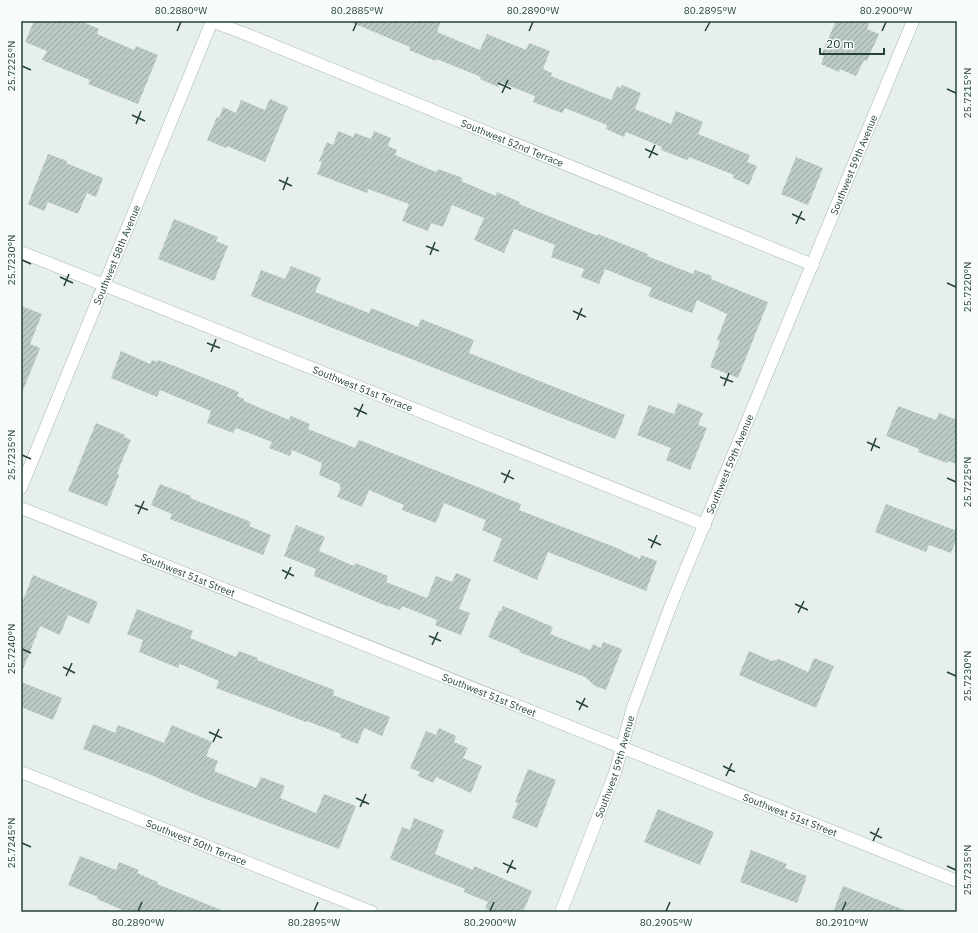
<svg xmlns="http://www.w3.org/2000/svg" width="978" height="933" viewBox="0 0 978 933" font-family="'IBM Plex Sans',sans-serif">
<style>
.building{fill:url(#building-hatch)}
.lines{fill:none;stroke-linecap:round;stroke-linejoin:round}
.minor-casing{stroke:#a8b8b2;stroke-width:13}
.minor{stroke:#fff;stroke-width:12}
.ticks{fill:none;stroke:#24423a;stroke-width:1.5}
.labels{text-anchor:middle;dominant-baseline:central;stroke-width:3;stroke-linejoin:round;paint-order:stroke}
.street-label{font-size:10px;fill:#24423a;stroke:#f7fbf9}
.neatline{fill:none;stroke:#24423a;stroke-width:1.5}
.ticks-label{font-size:10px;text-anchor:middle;fill:#24423a}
</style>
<defs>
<pattern id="building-hatch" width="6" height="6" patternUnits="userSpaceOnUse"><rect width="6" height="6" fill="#bbcac4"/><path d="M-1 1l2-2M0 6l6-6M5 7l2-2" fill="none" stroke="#98a6a0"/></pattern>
</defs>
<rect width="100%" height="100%" fill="#e6efeb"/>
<path class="building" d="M34,21h47l18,8 -2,5 16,7 21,9 2,-4 22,9 -20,49 -50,-20 2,-4 -48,-20 5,-9 -22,-9z
M348,21h93l-4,11 43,18 7,-16 39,16 3,-7 21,8 -7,18 9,4 -1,3 60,24 6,-14 4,2 1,-3 19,8 -6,16 36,15 5,-13 27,11 -5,12 52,21 -3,7 10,4 -8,19 -16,-7 1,-3 -45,-18 -2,3 -26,-10 1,-3 -36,-15 -2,5 -18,-8 1,-4 -42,-17 -3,5 -29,-11 2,-6 -35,-14 -2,5 -18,-8 1,-2 -44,-18 -1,2 -27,-11 1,-3z
M836,21h34l-3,8 12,5 -12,27 -3,-1 -8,16 -16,-7 -1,3 -18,-8 3,-8 -3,-1z
M270,99l18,8 -23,55 -38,-16 -1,2 -19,-8 10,-23 2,1 4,-11 13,6 5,-13 24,10z
M338,131l15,6 2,-4 16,6 3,-8 17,7 -3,8 9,4 -2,5 41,17 2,-3 25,9 -2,3 35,15 1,-4 23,10 -1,2 79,32v-2l50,20 -1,2 46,18 2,-4 17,6 -1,3 57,23 -30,76 -28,-11 10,-26 -3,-1 10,-26 -30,-14 -5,13 -44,-17 4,-8 -47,-19 -6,15 -18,-7 3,-8 -33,-12 4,-12 -41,-16 -10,24 -30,-13 10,-22 -32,-13 -9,22 -12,-4 -3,8 -26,-10 7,-17 -41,-15 -1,4 -50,-19 5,-12 -3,-1 8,-19 6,3z
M48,154l19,7 -1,2 37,15 -7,19 -9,-4 -9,21 -30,-12 -4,9 -16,-7z
M796,157l27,11 -15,37 -27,-11z
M174,219l44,18 -2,4 12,5 -14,35 -56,-22z
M291,266l30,12 -6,14 54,21 2,-5 47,19 3,-8 53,21 -5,13 156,62 -10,24 -364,-143 10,-26 24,9z
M21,306l21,8 -12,30 10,4 -18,45 -1,-1z
M121,351l29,13 2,-4 5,2 1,-2 19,7 62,25 -2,4 7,3v2l45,19 2,-4 19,8 -2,5 47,19 4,-8 162,64 -2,6 98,38 23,11 1,-4 16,6 -11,30 -98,-39 -11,28 -44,-19 9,-22 -20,-9 4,-10 -42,-17 -8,20 -34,-13 2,-5 -35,-15 -7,17 -25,-10 4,-10 -2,-1 1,-2 -21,-9 3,-12 -30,-13 -2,6 -21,-8 3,-6 -36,-14 -3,5 -26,-10 4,-12 -51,-21 -3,7 -46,-19z
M678,403l25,10 -5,12 9,3 -17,42 -24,-10 5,-12 -34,-13 12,-30 25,9z
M898,406l38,14 3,-7 18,7v44l-9,-3 -1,2 -29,-11 1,-3 -33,-13z
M96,423l29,12 -1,2 7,3 -14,33 2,2 -12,31 -39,-15z
M160,484l31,12 -1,2 61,24 -2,4 22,9 -8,20 -93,-36 2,-5 -21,-9z
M886,504l71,27v6l-6,16 -22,-8 -3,7 -51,-20z
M296,525l29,12 -6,14 35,15 1,-3 33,13 -2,6 41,16 9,-22 16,6 4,-9 15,6 -12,30 11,4 -9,22 -26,-10 2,-5 -35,-14 -2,4 -11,-4v1l-75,-31 2,-7 -32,-13z
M33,575l65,27 -9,22 -21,-9 -8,20 -20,-9 -18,46 -1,-67z
M503,606l50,21 -3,7 40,16 3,-6 8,4 2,-6 19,7 -16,41 -11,-4 -10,-9 -66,-25 1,-2 -32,-13 11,-26h2z
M137,609l56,22 -3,7 46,19 3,-6 19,7 -1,2 77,30 -1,5 57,22 -8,19 -18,-8 -6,16 -18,-7 1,-3 -34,-13 -1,1 -90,-34 3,-7 -39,-17 -2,4 -39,-16 4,-12 -16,-6z
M749,651l23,10 7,-2 29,13 6,-14 20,8 -18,42 -77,-33z
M21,682l41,16 -9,22 -32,-13z
M93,724l22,9 3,-8 46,18 8,-18 40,17 -6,14 12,5 -4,10 42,17 5,-11 24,9 -5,12 36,15 8,-19 32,12 -17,43 -136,-51 -52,-23 -68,-26z
M439,728l17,8 -2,6 14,6 -5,10 19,8 -11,27 -35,-16 -3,6 -15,-7 2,-4 -10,-4 16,-37 10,4z
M528,769l28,11 -19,48 -25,-10 6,-15 -3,-1z
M658,809l56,23 -14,33 -56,-23z
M414,818l30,12 -9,24 38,16 1,-4 58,25 -9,21h-29l-9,-4 3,-6 -24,-10 1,-3 -75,-30 12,-32 8,3z
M751,850l36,14 -2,4 22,8 -10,27 -57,-21z
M80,856l36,14 3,-8 20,8 -2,3 21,9 -1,2 69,28h-99l-30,-13 1,-2 -30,-12z
M843,886l64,25v1h-74z"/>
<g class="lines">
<defs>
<g id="minor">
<path id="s1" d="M211,21l32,12 570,232"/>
<path id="s2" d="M21,252l684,273"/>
<path id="s3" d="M21,488l191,-467"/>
<path id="s4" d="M21,508l936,373"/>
<path id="s5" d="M21,772l351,140"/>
<path id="s6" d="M561,912l54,-139 18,-66 38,-102 242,-584"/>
</g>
</defs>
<use href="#minor" class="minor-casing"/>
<use href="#minor" class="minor"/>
</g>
<path class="ticks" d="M177,31l4,-9M353,31l4,-9M529,31l4,-9M705,31l5,-9M882,31l4,-9M22,66l9,4M498,83l13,6M947,89l9,4M502,93l6,-13M132,115l13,6M136,124l5,-13M645,149l13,6M649,158l6,-13M279,180l13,6M283,190l5,-13M792,214l13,6M796,224l6,-13M426,246l13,5M430,255l5,-13M22,260l9,4M60,277l13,6M947,283l9,4M64,286l5,-12M573,311l13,6M577,320l5,-12M207,343l13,5M211,352l5,-13M720,377l13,5M724,386l5,-13M354,408l13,6M357,417l6,-13M867,442l13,6M871,451l5,-13M22,455l9,4M501,473l13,6M947,478l9,4M504,483l6,-13M135,505l13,5M138,514l6,-13M648,539l13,6M651,548l6,-13M282,570l12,6M285,579l6,-12M795,604l13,6M798,613l6,-12M429,636l12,5M432,645l6,-13M22,649l9,4M63,667l12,6M947,672l9,4M66,676l6,-13M576,701l12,6M579,710l6,-12M209,732l13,6M213,742l6,-13M723,766l12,6M726,776l6,-13M356,798l13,6M360,807l6,-13M870,832l12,6M873,841l6,-13M22,843l9,4M503,863l13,6M947,866l9,4M507,873l6,-13M138,911l4,-9M314,911l4,-9M490,911l4,-9M666,911l4,-9M842,911l4,-9"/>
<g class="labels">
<g class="street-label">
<text stroke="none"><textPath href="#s1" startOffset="325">Southwest 52nd Terrace</textPath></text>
<text stroke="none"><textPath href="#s6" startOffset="803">Southwest 59th Avenue</textPath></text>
<text stroke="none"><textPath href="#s3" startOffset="252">Southwest 58th Avenue</textPath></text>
<text stroke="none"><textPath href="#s2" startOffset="368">Southwest 51st Terrace</textPath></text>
<text stroke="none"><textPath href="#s6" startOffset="479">Southwest 59th Avenue</textPath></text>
<text stroke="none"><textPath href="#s4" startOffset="180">Southwest 51st Street</textPath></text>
<text stroke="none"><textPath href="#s4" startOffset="504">Southwest 51st Street</textPath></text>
<text stroke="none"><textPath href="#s6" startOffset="155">Southwest 59th Avenue</textPath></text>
<text stroke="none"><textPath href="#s4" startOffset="828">Southwest 51st Street</textPath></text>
<text stroke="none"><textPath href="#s5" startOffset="189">Southwest 50th Terrace</textPath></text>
</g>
</g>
<rect width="978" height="933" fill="none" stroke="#f7fbf9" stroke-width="44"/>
<path d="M820 48v6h64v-6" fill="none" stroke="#24423a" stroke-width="2"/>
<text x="826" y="48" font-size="12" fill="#24423a" stroke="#f7fbf9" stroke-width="3" paint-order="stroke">20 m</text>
<rect x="22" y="22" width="934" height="889" class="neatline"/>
<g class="ticks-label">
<text x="181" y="14">80.2880°W</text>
<text x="357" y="14">80.2885°W</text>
<text x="533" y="14">80.2890°W</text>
<text x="710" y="14">80.2895°W</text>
<text x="886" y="14">80.2900°W</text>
<text transform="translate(11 66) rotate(-90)" y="4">25.7225°N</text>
<text transform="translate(967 93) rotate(-90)" y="4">25.7215°N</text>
<text transform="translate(11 260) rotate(-90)" y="4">25.7230°N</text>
<text transform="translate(967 287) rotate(-90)" y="4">25.7220°N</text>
<text transform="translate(11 455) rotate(-90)" y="4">25.7235°N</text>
<text transform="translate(967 482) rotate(-90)" y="4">25.7225°N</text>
<text transform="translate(11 649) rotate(-90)" y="4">25.7240°N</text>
<text transform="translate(967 676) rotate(-90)" y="4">25.7230°N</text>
<text transform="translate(11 843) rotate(-90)" y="4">25.7245°N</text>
<text transform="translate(967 870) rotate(-90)" y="4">25.7235°N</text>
<text x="138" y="926">80.2890°W</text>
<text x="314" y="926">80.2895°W</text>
<text x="490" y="926">80.2900°W</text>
<text x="666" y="926">80.2905°W</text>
<text x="842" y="926">80.2910°W</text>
</g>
</svg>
